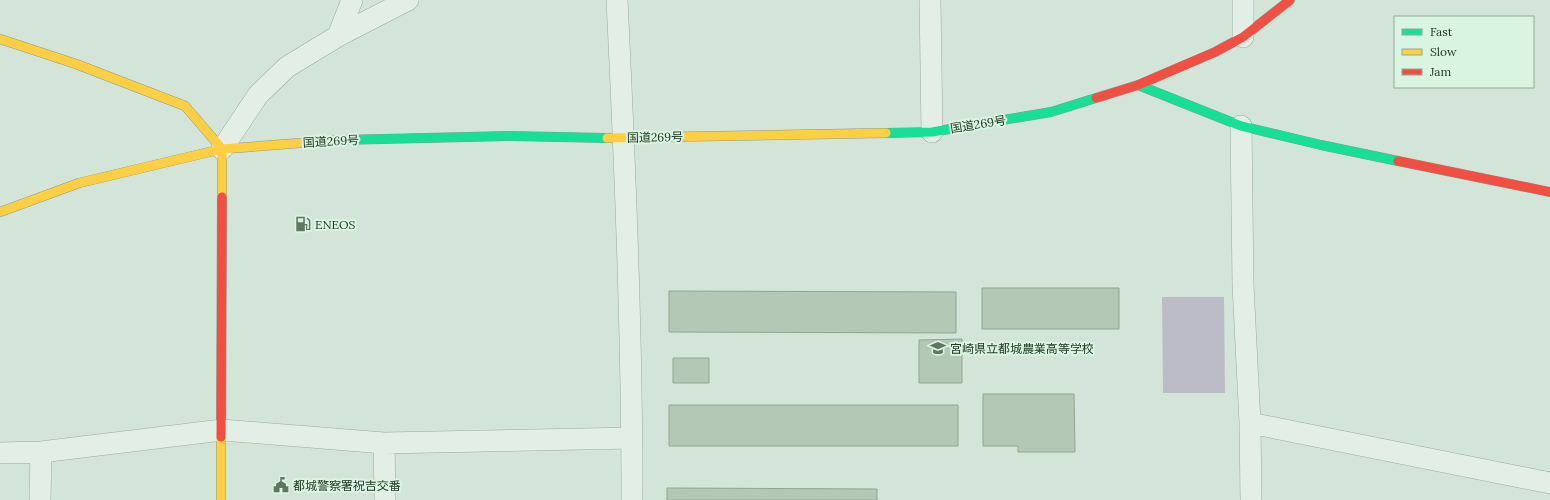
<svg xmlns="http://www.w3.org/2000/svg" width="1550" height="500" viewBox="0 0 1550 500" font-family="Lora,'Noto Sans JP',serif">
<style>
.water{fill:#bbbcc8}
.building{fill:#b3c9b5;stroke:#91a593}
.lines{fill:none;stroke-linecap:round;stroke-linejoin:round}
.street-casing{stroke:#9aab9e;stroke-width:22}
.fast-casing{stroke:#8a9b8d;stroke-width:10}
.slow-casing{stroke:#8a9b8d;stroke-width:10}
.jam-casing{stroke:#8a9b8d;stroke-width:10}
.street{stroke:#e3eee6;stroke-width:21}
.fast{stroke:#16e098;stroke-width:9}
.slow{stroke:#ffcf43;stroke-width:9}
.jam{stroke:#f24e42;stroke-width:9}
.labels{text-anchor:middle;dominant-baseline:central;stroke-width:4;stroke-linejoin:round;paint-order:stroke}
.street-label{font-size:12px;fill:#223a23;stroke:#d9f4e1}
.poi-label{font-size:12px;fill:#223a23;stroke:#d9f4e1;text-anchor:start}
</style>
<rect width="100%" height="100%" fill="#d2e5d8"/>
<path class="water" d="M1162,297h62l1,96h-62z"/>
<path class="building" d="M982,288h137v41h-137z
M669,291l287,1v41l-287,-1z
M962,339v44h-43v-43z
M673,358h36v25h-36z
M983,394h91l1,58h-57v-6h-35z
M669,405h289v41h-289z
M667,488l210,1v11h-210z"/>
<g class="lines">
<defs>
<path id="street" d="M617,0c8,166 15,333 15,500
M930,0l2,132
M1243,0v37
M338,36l14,-36
M1241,126l2,159 7,138 1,77
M222,149l36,-54 29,-28 51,-31 70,-36
M1250,423l300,60
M384,443l1,57
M0,453l41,-1 181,-22 162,13 248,-5
M40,500l1,-48"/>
<path id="fast" d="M1138,85l103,41 80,19 77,16
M886,133l46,-1 119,-20 45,-14
M340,140l169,-4 98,2"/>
<path id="slow" d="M0,39l76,25 109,42 37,43v48
M607,138l279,-5
M0,212l79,-29 143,-34 118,-9
M221,500v-63"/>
<path id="jam" d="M1096,98l42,-13 77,-33 28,-15 47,-37
M1398,161l152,31
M221,437l1,-240"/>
</defs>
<use href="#street" class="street-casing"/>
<use href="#fast" class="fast-casing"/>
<use href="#slow" class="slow-casing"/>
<use href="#jam" class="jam-casing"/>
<use href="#street" class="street"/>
<use href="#fast" class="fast"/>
<use href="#slow" class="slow"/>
<use href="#jam" class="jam"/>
</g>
<defs>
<symbol id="fuel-bare" viewBox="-9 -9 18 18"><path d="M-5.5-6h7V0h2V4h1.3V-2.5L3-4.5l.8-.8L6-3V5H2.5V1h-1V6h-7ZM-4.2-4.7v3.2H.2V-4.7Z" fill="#607662" stroke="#d9f4e1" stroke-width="2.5" paint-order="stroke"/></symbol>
<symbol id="school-bare" viewBox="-9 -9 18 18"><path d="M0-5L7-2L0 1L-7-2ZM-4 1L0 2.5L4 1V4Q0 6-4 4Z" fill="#607662" stroke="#d9f4e1" stroke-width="2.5" paint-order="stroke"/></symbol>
<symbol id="civic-bare" viewBox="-9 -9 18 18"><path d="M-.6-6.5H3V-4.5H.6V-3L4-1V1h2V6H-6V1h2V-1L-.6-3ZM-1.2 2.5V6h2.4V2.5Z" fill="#607662" stroke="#d9f4e1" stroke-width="2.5" paint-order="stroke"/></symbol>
</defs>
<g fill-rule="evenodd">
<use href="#fuel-bare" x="292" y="213" width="22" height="22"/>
<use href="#school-bare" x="927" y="337" width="22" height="22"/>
<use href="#civic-bare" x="270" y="474" width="22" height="22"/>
</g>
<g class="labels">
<g class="street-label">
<text transform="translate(978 124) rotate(-9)">国道269号</text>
<text transform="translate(655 137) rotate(-1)">国道269号</text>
<text transform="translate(331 141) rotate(-3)">国道269号</text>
</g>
<g class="poi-label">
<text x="315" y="224">ENEOS</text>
<text x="950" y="348">宮崎県立都城農業高等学校</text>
<text x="293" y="485">都城警察署祝吉交番</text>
</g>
</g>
<rect x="1394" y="16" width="140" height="72" fill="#d9f4e1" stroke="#90aa95"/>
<rect x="1402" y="29" width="20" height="6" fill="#16e098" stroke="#90aa95"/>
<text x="1430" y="36" font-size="12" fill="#223a23">Fast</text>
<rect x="1402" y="49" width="20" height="6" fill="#ffcf43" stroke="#90aa95"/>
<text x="1430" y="56" font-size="12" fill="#223a23">Slow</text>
<rect x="1402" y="69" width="20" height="6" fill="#f24e42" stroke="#90aa95"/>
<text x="1430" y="76" font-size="12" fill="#223a23">Jam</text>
</svg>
